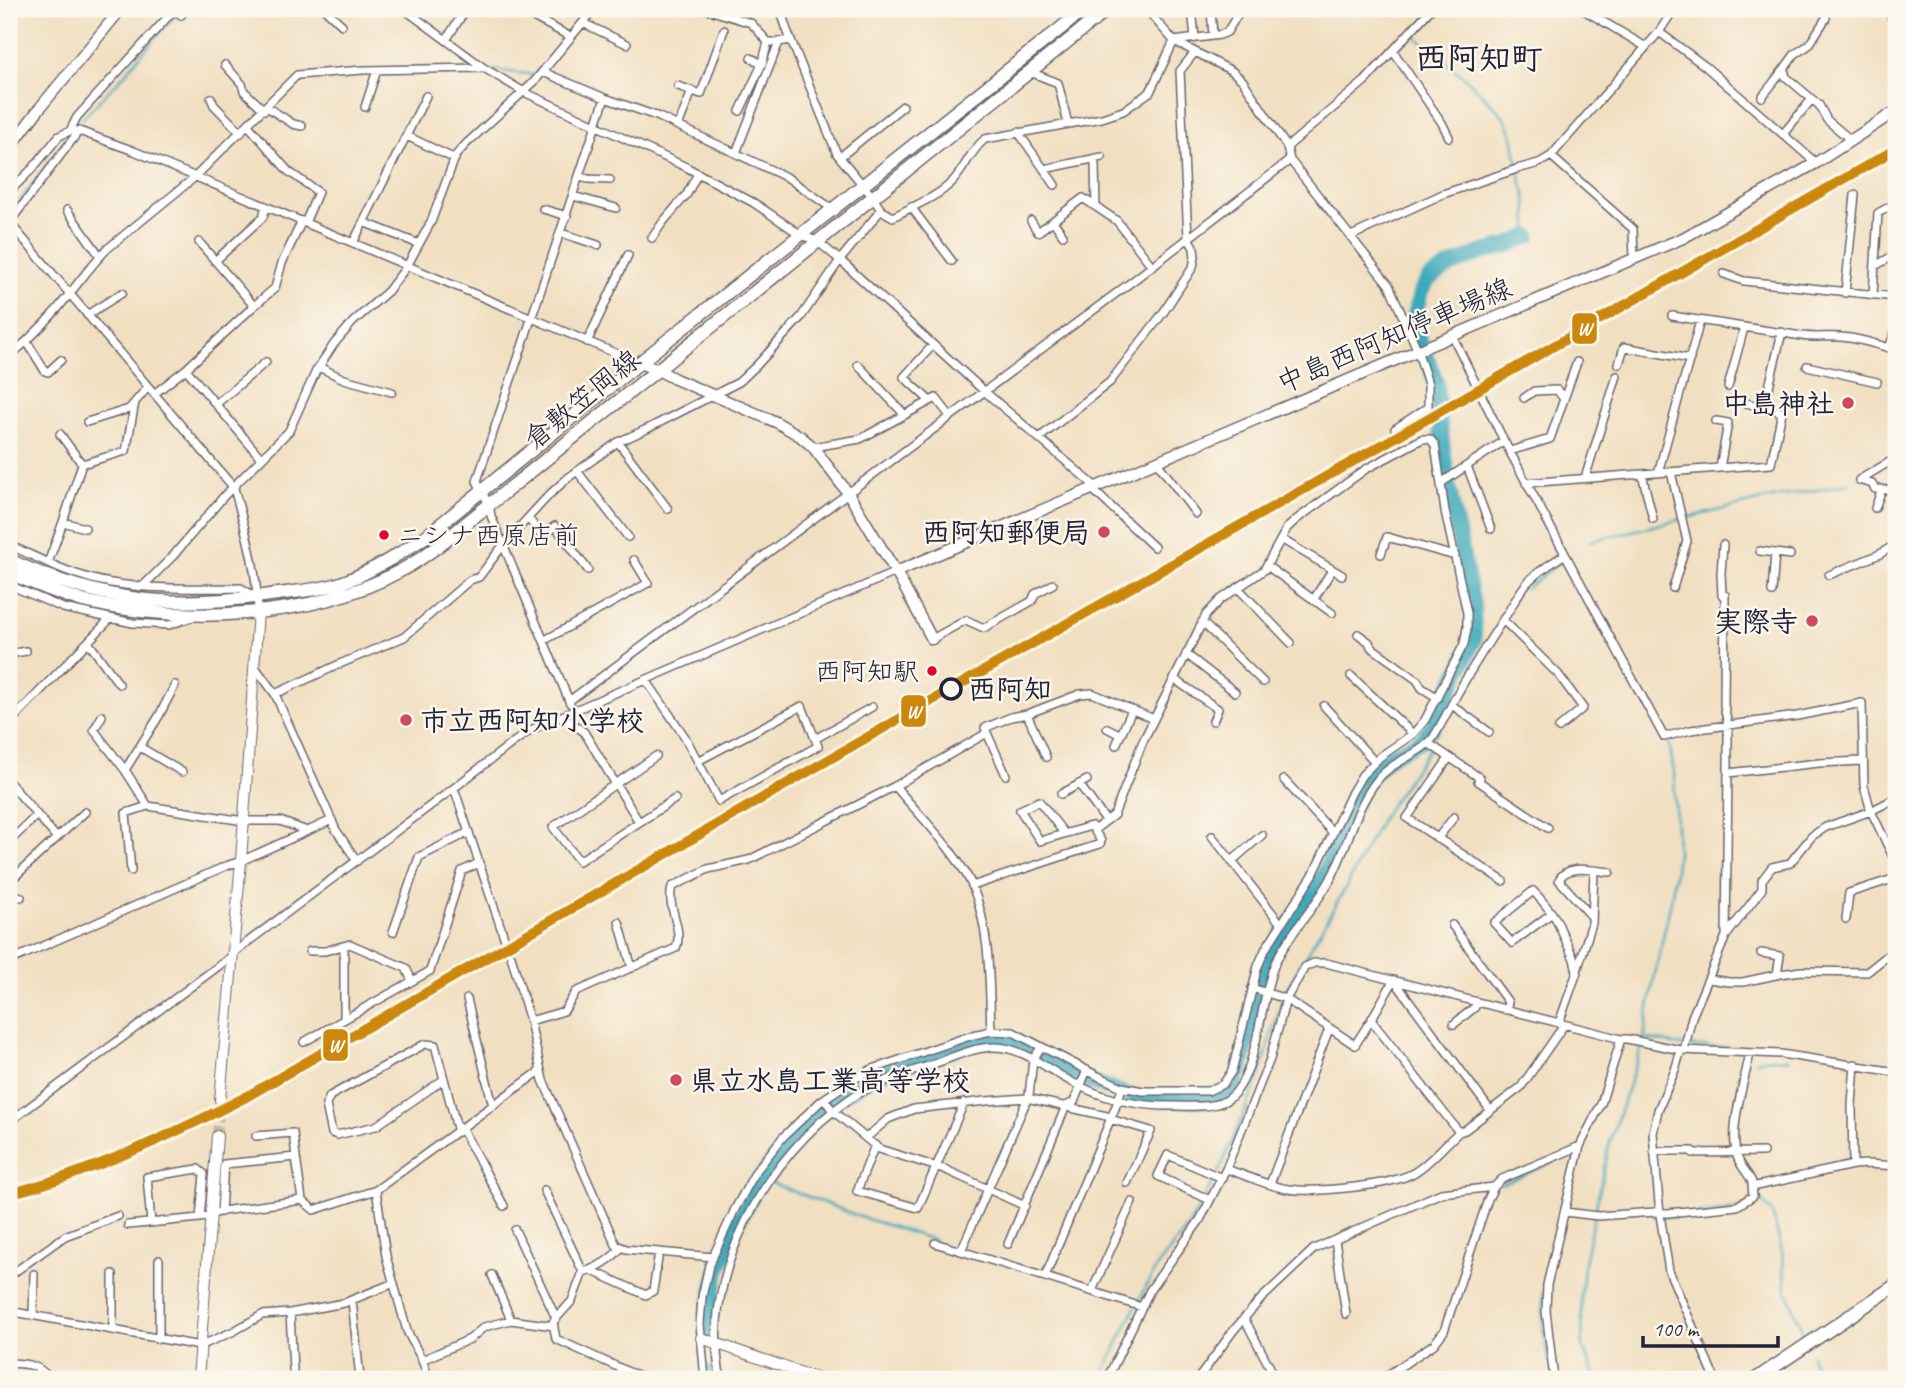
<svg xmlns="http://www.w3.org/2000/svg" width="1905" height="1388" viewBox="0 0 1905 1388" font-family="Caveat,'Klee One',sans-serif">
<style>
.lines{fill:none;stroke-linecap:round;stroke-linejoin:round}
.stream{stroke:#3da9bc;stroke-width:2.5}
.river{stroke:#3da9bc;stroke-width:16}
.tertiary-tunnel{stroke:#c8b9a6;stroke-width:10;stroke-dasharray:10 5;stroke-linecap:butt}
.minor-casing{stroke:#6a646a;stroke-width:10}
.tertiary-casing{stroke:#6a646a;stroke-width:12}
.secondary-casing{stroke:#6a646a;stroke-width:13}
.primary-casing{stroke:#6a646a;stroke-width:15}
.trunk-casing{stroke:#6a646a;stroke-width:15}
.minor{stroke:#fff;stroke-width:7}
.tertiary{stroke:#fff;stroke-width:10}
.secondary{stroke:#fff;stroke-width:10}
.primary{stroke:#fff;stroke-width:12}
.trunk{stroke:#fff;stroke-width:12}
.rail-1-casing{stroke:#fbf7ec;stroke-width:16}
.rail-1{stroke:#cb880c;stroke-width:10}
.poi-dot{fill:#d1495b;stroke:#fbf7ec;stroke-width:2.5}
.bus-dot{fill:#e4002b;stroke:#fbf7ec;stroke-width:2.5}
.stop-dot{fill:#fbf7ec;stroke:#22223b;stroke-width:3.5}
.labels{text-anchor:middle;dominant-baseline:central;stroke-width:5;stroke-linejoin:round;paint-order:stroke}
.bus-label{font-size:26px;fill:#22223b;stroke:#fbf7ec;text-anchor:start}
.street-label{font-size:28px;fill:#22223b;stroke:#fbf7ec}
.poi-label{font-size:28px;font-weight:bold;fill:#22223b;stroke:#fbf7ec;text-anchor:end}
.stop-label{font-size:28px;font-weight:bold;fill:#22223b;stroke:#fbf7ec;text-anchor:start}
.quarter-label{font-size:32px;font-weight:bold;fill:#22223b;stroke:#fbf7ec}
.line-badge{stroke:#fbf7ec;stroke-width:2.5}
.badge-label{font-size:19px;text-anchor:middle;font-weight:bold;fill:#fff}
</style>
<rect width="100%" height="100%" fill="#fbf7ec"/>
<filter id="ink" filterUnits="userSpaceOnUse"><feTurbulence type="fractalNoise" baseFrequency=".0143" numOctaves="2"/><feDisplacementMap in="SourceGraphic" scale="14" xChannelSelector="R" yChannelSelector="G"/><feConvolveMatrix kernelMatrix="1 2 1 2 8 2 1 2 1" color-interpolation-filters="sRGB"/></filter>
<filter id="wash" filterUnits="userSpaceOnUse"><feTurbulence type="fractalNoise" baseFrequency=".00686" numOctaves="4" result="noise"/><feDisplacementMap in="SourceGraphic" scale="28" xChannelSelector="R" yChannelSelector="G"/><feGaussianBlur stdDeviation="1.57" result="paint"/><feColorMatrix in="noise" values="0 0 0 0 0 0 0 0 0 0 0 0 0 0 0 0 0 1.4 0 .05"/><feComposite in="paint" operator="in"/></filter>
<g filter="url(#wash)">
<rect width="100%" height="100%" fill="#f1dfc1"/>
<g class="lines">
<path class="stream" d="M1439,9l-24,27 49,41 34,33 9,12 7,18 5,32 7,26 3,38
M493,70l42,5 7,-8
M82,119l43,-45 35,-43 18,-17
M9,215l59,-78
M1858,476l38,-23
M1590,541l177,-42 76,-14 6,-3
M1526,589l36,-29
M1457,703l27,-47
M1644,1038l38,8 55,2
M1755,1061l15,-3 19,1
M1219,1172l41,-97 24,-82 61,-104 38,-73 48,-70
M764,1173l2,3
M772,1183l89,34 73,23
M1502,1184l70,-30 2,3
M1652,1215l14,3 72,-9 21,-12 13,16 10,38 4,38 18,47
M1543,1293v35l5,31
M1137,1304l19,-36 33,-43 25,-45
M1811,1355l8,24
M9,1367h10
M1101,1379l34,-71
M1596,1379l-13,-31 -2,-53 4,-37 25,-117 34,-101 8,-52 20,-92 5,-43 -3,-80 -5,-32"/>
<path class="river" d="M1421,343l-8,-21 8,-31 8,-12 19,-12 32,-14 26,-7 23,-10
M708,1333l2,-27 7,-33 17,-44 30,-56 21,-27 47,-45 46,-27 100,-33 24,-2 16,5 71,37 46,16 24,3h44l15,-3 10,-6 8,-10 6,-16 14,-67 10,-35 10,-19 47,-68 18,-45 25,-50 23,-24 34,-18 10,-13 41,-86 -1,-35 -25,-120 -8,-59 -4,-45 -11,-27
M711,1373l2,6"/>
</g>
</g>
<g filter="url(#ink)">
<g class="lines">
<path class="tertiary-tunnel" d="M217,1136l3,-36"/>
<defs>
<path id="minor" d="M325,9l17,16
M404,9l80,59 40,24 162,75 68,36 47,32 16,6 23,19 144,131 112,96
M518,9l53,28
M706,9l45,14 17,19h11
M780,9l7,21 50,124 35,42 9,14 12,7c18,-10 43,-19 58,-34 14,-13 17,-30 34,-44l117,-21 21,-7 27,-19 24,-51
M1146,9l28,32 58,30 11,10 44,66 3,13 99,125 28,64 11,35v23l-33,22
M1192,9l3,29
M1211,9l2,27
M1582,9l64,38
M1826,18l-17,27 -14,9 -11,15 2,8 33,28 8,15 25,21
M583,23l44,21
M1659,32l46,34 111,97
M446,40l20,-31
M1174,41l46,-6 7,-3 14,-23
M1393,51l49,72 7,14
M751,58l11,6
M225,65l17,19 2,7 20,19
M543,72l62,26 54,19 129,61 46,32
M1030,72l28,11 10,41
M678,86l23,8 23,-64
M1762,97l22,-28
M211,98l3,7 27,28
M267,107l26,17 9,2
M365,107l12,-37
M740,111l22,-47 6,-22
M248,125l40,46 30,21 -13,31
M678,126l14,-35
M70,131l7,-14 98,-108 6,6 5,-6
M1018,132l37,53
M1783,134l29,-35
M407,136l48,23
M1287,147l78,-66 66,-72
M736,153l43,-111 12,-2
M1551,156l82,73 1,31
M840,157l63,-51
M1095,164l1,43
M1044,169l58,-12
M580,177l8,2 22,1
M9,192l24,-24 26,-32 11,-5h9l55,20 505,212
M573,196l43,12
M911,207l41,54
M543,209l24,7
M67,210l33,46
M1031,221l7,11 45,-34 34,23 35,45
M1053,221l10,14
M9,222l225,266c11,41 23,80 24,123
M363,222l56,22
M9,223l70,-92
M561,233l37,12
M1351,236l92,-42 74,-25 22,-6 12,-7 108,-124 15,-23
M652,238l11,-16 24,-28 11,-21
M353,243l73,-147
M215,261l48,-44 3,-11
M1875,266l21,-12
M1724,274l20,7 152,16
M1845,293l10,-98
M1873,295l5,-82 18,-10
M254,306l21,-18 7,-25 20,-42
M87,315l35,-22
M1672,316c43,7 87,13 130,20 13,2 26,0 39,1 16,1 32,6 48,11l7,-19
M1452,335l52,106 160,296 27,-7 106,-14 65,-13 2,83 7,25 25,52
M27,342l18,29 3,1 13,-12
M587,342l41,-87
M9,357c22,-19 44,-41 62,-65 12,-15 22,-29 36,-43l88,-72 102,-102 66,-5 120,-2
M1619,364l5,-17 66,12
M858,365l47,50
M1807,366l70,16
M319,367l25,12 48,13
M186,369l75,89
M1728,387l16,-59
M1769,387l13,-55
M154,394l32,-25 68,-63 -55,-64
M1564,399l13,-37
M930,401l-26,-24 29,-32
M216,404l50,-42
M1716,421l12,2 -8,45
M87,422l42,-13 19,-22
M60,434l22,30
M1039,438l71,-56 53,-69 30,-46 2,-10 -1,-9 -6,-10 -8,-167 15,-19
M618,442l50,67
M813,447l47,-8 76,-41 14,18
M1510,451l40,-12 14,-40 -7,-9 -23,1 -10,7
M1156,461l40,53
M1467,466l24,63
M577,471l51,66
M1671,472l16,69 -14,47
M1658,473l42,-152
M1642,474l11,45
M1585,478l32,-102
M1859,480l37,-22
M1859,480l13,4 3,5 15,1 6,2
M1441,483l63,-42
M1526,483l245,-19 11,-52 -36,-9
M1092,489l62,58
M1875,508l7,-19
M528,518l14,18 13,-10 33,44
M85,528l-22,-6 19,-58 44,-13 9,-49
M1281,539l61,36
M9,545c33,15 66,32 102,38 43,7 87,5 130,5l13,8
M1760,551l30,4
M1381,554l6,-17 68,19
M48,563l15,-41
M1267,566l65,47
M1829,575l51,-21 16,-10
M9,585l54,23 70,15 36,2 23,-8
M142,587l31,-31 51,-60 65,-65 27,-60 18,-27 19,-22 35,-31 19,-25 24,-44 25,-67 10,-11 68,-62 60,-73
M1238,588l53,55
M1772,592l3,-39
M1722,595l-1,-22 2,-28
M1314,599l18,-29
M1503,620l55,54 25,34 -24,20
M1202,622l61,60
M1358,634l11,8 2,5 46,33 5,8 16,10
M932,639l34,-19 18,8 48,-27 3,-7 18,-10
M545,640l103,-57 -14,-23
M88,642l31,42
M9,654l17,-3
M1186,654l49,38
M255,667l20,27 61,136 21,31
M1351,676l62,58
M1174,679l44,30 -5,12
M646,680l39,57 34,64 99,-55 -16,-40 -104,55
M275,694l67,-31 62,-26 66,-57 9,-3 25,-33 46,-50 19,-17 49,-35 29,-13 92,-47 18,-17 44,-48 39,-57 41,-50
M569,701l565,-421 156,-120
M570,703l-79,-187 -2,-11 -12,-24 128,-383
M1452,705l37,27
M1324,706l50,55
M1027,714l19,43
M102,716l-8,14 31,40 23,36 96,15h36l27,10
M562,716l22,16 55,90
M9,723l101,-104
M1107,728l14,7
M987,733l19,42
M815,739l57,-32
M1428,743l52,35 -2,3 70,47
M1116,745l16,-35
M140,747l42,25
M656,756l-103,71 26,34 96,-62
M1449,758l-42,60 96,63
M125,770l34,-54 16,-31
M1728,773l91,-10 44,-2
M1284,780l49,53
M9,782l48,56
M1079,784l27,37
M895,786l92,-53 -2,-5 26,-11 16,-3 53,-20 12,-1 62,26
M454,788l52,155
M1061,794l26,-14
M1064,833l-25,-32 -19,9 20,31 51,-15 3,4
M1212,836l69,88
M1437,839l17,-22
M9,842l28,-27
M1232,861l30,-26
M131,871l-5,-58 22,-7
M9,882l76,-70
M9,892l12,5
M1552,913l-40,30 -18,-20 39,-32c9,9 16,18 23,28l18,40 3,13 -18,51
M1592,917l-33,-37c8,-17 35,-9 51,-8
M1846,919l3,-26 47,-15
M619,922l13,46
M1452,925l56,77 -2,8
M393,932l26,-75 50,-25
M9,933l3,-2
M1726,936l36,-47v-9l10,-13 18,-4 22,-27 14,-9 45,-16 25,-13
M310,951h15l25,-7 56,24 6,13
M233,953l221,-165 57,-44 20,-14 42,-19 323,-139
M1761,953l19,3 -3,18
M511,956l19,65 13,59 73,165 10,4 87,8
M9,961l217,-95 15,-5 91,-41
M1577,971l15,-48 2,-52
M1709,979l20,3h14l37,-8 21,-3 66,1 20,-16 9,-11
M1252,988l34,11 69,46 16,-25
M467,999l26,107
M344,1019v-73
M530,1021l34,-10 12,-19 100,-44c8,-19 -10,-41 -4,-61l36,-18 41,-9 146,-74c23,28 65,69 78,102 18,45 16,95 18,143
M1454,1024l21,-17 2,-5
M304,1042l126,-71 32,-100 17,-8
M1681,1050l-6,20 -17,40 -5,23 7,82 9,56 46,108
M1684,1050l8,-33 34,-81 2,-163v-48l-4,-20 1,-110
M443,1080l-67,46 -39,9 -5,-2 -6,-28 4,-9 95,-52 10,1 23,87
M824,1099l9,12 46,38 65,20 81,37
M1110,1119l41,12 -24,52
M9,1122l223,-166
M462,1129l42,77
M1459,1132l-88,-112 23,-40 96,130
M256,1136l37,-3 3,24
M866,1138l22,-19 26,-10 72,-8 41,-3 84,19
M875,1145l-18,46 61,17 46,-105
M1654,1151h39v2l70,-1
M1853,1165l-1,-60 3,-41
M1226,1169c20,6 41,17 62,20 26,4 105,-3 127,-17 16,-10 29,-27 44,-40l6,-2 56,-43 43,-62
M1270,1184l59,-155
M1752,1187l101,-22 14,-1 29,2
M376,1190l10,66 21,75 15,29 7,19
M544,1190l39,82
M1210,1200l-52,-24 10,-21 54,23
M221,1212l3,-48 72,-7 6,43 12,10 62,-20 164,-119
M1565,1212l33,4 57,-4 13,1 69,-7 16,-10c-1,-5 0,-12 -2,-16 -4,-8 -11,-14 -14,-24 -8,-28 6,-69 12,-98l-1,-5
M151,1223l-4,-46 51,-8 6,5 -4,44
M128,1225l72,-7 22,-7 80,-11
M515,1230l41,88
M1335,1240l11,74
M935,1243l207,64
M1008,1244l58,-138 8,-4 13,-32
M621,1247c-7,11 -25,22 -38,25l-11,29 -19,21 3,17 88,40
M961,1251l68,-156 4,-35 8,-13
M159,1260v79
M590,1270l56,25 7,-4 6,-39
M113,1274v56
M492,1275l19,45
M9,1276l56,-40 53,-20
M1045,1277l73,-176 4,-14
M1092,1291l40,-89
M352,1300l8,79
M9,1311l191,35 34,-15 28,-16 28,-2 54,-10 50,-20
M290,1313l3,57
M33,1315l1,-41
M1244,1318l32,61
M422,1360l48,-21 14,-12 27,-7 43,6
M9,1363c21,1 27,1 42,16
M705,1379l-5,-55 2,-27 7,-32 26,-56 21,-38 27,-34 38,-36 25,-17 24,-14 103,-35 18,-4 22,1 85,44 24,11 21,4h65l15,-7 9,-13 26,-105 8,-18 47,-73 39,-83 10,-17 19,-19 32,-22 12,-14 39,-76 3,-16v-15l-22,-102 -10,-66 -5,-6h-8l-56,30 -69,50 -10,9 -23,42 -44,30 -14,15 -63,126 -29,74 -20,15 7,11 -1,3 -128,42
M721,1379c-23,-102 46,-225 130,-281 24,-15 50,-23 77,-32 21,-7 44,-19 67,-19 27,0 52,22 75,34 34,19 69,26 107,25 16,0 33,2 48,-5 34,-18 34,-104 51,-140 15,-30 39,-53 54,-81 18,-32 24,-72 48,-101 14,-18 43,-25 55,-41 10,-16 18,-33 27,-49 15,-26 31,-51 48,-77 6,-9 11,-20 19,-29 9,-11 26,-20 38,-29
M1107,1379l43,-89 50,-70 26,-51 44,-110 16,-60 19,-32 9,-4h12l295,76h6l54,11 100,4 115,18
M1198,1379l35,-48 28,-32 53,-50 127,-56 53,-6
M1382,1379l52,-35 10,-13 44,-132 6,-12 8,-8 78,-33
M1554,1379l-8,-68 1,-26 33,-139 21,-42 20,-65"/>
<path id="tertiary" d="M1889,9l7,17
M220,1100l21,-239 17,-250
M701,1338l118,41
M198,1379l19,-243"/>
<path id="secondary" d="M9,149l30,-40 82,-100
M639,363l19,7 17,9 101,43 24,14 13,11 35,46 48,79 36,67
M896,572l787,-334 133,-75 80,-52"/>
<path id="primary" d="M9,560c95,44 166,49 269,34 21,-3 43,-4 63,-11 30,-11 57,-28 84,-46l214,-174 446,-354
M9,573c24,10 49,21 74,28 97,23 228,19 317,-30 32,-17 60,-44 89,-66l619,-496"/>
<path id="trunk" d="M1756,1379l140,-94"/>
</defs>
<use href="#minor" class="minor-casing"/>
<use href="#tertiary" class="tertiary-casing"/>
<use href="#secondary" class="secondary-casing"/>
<use href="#primary" class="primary-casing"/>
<use href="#trunk" class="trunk-casing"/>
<use href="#minor" class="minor"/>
<use href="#tertiary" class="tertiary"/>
<use href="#secondary" class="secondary"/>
<use href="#primary" class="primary"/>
<use href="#trunk" class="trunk"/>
<defs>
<path id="rail-1" d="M9,1194c84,-22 160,-58 237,-97l620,-359 514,-292 516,-297"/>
</defs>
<use href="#rail-1" class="rail-1-casing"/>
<use href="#rail-1" class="rail-1"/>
</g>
</g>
<g class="poi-dot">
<circle cx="1848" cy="403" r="7"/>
<circle cx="1104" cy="532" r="7"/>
<circle cx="1812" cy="621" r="7"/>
<circle cx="406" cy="720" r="7"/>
<circle cx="676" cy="1080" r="7"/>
</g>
<g class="bus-dot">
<circle cx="384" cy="535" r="6"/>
<circle cx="932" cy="671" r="6"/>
</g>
<circle class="stop-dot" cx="951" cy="689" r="10"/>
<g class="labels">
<g class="bus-label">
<text x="397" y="535">ニシナ西原店前</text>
<text x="919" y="671" text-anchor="end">西阿知駅</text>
</g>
<g class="street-label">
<text transform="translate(1394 335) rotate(-23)">中島西阿知停車場線</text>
<text transform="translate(582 399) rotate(-39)">倉敷笠岡線</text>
</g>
<g class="poi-label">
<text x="1834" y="403">中島神社</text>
<text x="1090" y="532">西阿知郵便局</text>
<text x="1798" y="621">実際寺</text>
<text x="420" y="720" text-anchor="start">市立西阿知小学校</text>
<text x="690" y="1080" text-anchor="start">県立水島工業高等学校</text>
</g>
<g class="stop-label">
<text x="968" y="689">西阿知</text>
</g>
<g class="quarter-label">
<text x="1479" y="58">西阿知町</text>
</g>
</g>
<g class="line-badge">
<rect x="1571" y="312" width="27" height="33" rx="7" fill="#cb880c"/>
<rect x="900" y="694" width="27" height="34" rx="7" fill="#cb880c"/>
<rect x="322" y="1028" width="27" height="34" rx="7" fill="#cb880c"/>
</g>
<g class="badge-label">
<text x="1584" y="335">W</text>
<text x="913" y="718">W</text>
<text x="335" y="1052">W</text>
</g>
<rect width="1905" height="1388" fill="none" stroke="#fbf7ec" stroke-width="35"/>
<path d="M1643 1336v10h135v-10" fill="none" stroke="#22223b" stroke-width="3.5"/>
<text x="1653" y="1336" font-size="21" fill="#22223b" stroke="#fbf7ec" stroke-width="5" paint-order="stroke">100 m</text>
</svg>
